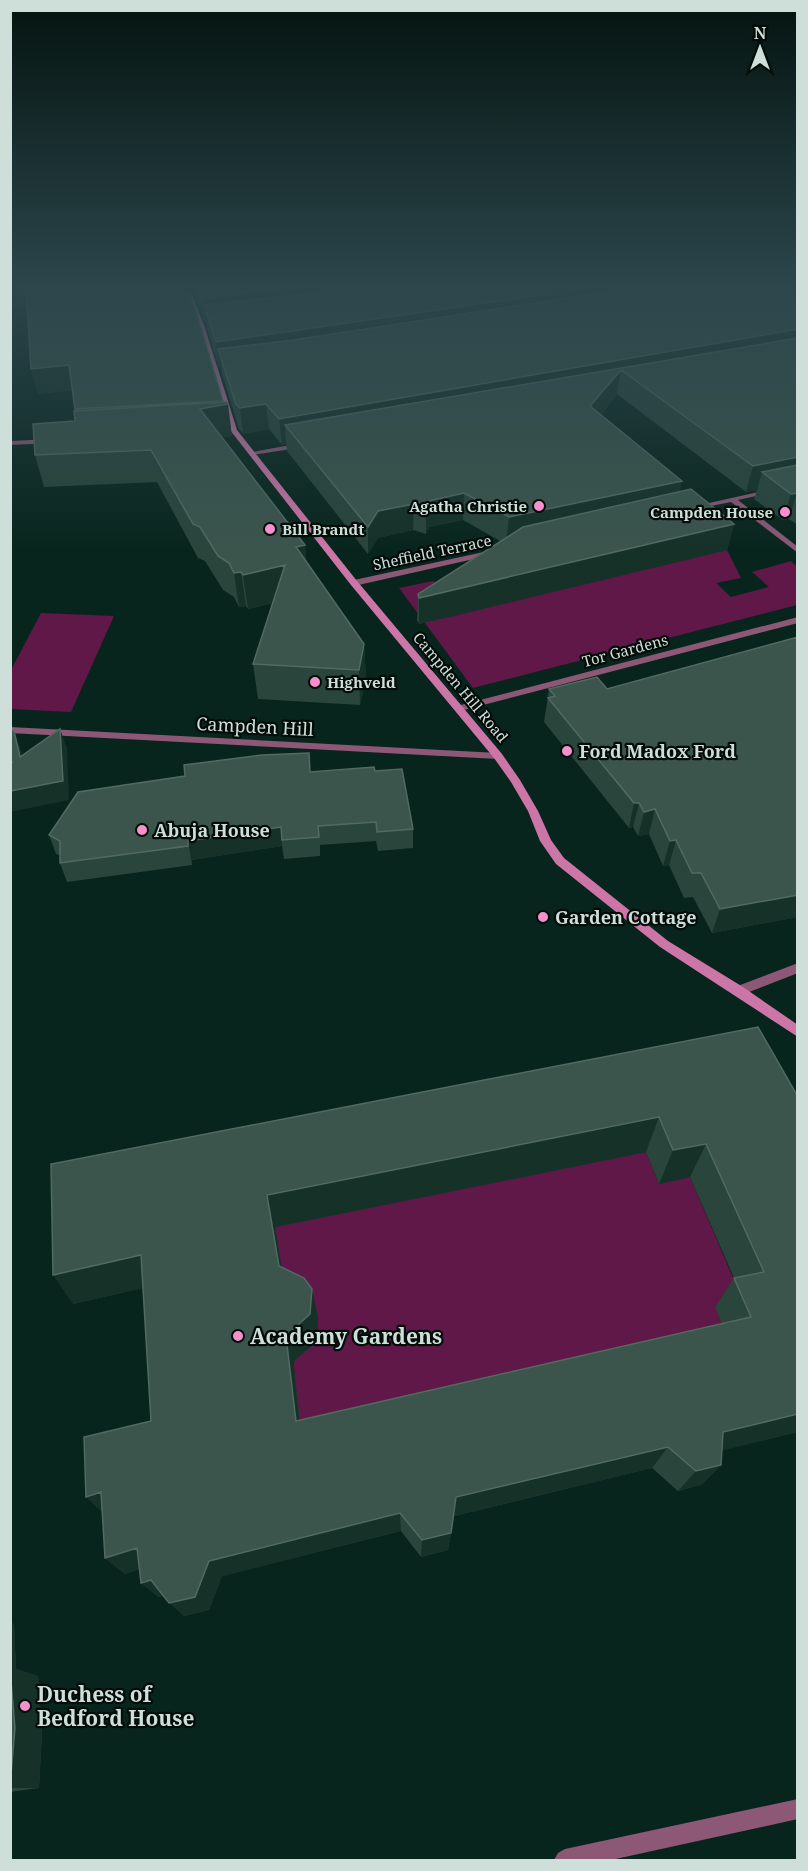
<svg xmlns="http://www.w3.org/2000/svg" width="808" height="1871" viewBox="0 0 808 1871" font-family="'Noto Serif',serif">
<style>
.green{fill:#5f1847}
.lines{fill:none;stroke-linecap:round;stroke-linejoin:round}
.street{fill:#8d5876;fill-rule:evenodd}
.secondary{fill:#cc76a8;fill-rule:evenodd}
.wall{fill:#29453c;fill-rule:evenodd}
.shaded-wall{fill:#153128}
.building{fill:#3b554d;stroke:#526a62;stroke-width:1.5;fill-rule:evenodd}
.poi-dot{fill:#f790cd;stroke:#030c08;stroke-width:2}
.labels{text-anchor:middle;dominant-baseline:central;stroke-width:4.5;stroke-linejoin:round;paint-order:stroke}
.far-poi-label{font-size:15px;font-weight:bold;fill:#ceded8;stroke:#030c08;text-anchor:end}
.far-street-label{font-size:15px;fill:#ceded8;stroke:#030c08}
.street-label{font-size:18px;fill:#ceded8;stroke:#030c08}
.poi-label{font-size:18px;font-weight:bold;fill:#ceded8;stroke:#030c08;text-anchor:start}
.near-poi-label{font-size:21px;font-weight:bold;fill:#ceded8;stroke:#030c08;text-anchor:start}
</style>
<rect width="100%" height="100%" fill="#08251d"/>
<path class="green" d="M727,550l14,28 -25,5 15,14 38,-10 -17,-15 39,-11 6,6v38l-324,83 -74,-100 34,-7 20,11 -12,27z
M41,613l73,3 -43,96 -60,-3v-39z
M646,1152l13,32 31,-7 53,124 -12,44 -429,99 -9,-86 23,-16c5,-31 -3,-34 -30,-43l-11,-72z"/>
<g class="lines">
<path class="street" d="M53,439l1,2 -4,2 -40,2v-4z
M301,443h3v4l-52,8 -4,-2z
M798,483v4l-60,13 60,47v6l-67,-51 -36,7 -4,-2z
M493,550l4,2 -1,2 -142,32 -4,-3 4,-3z
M798,617v6l-338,88 -5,-3 2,-2z
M10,727l488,26 5,3 -5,3 -488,-26z
M798,963v10l-59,23 -4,-1 -2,-4 2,-4z
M798,1799v20l-187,41h-57l4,-7 7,-4z"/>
<path class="secondary" d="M183,288h6l15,37 33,105 120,151 145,173 18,26 18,31 13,29 13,18 104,83 75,46 55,38v12l-138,-90 -104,-83 -16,-23 -12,-30 -17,-29 -17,-24 -143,-173 -121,-155 -32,-105z"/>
</g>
<path class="wall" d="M10,288l183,15 30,99 9,34 -10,1 83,108 1,16 58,83 2,35 -6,26 -102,-6 -5,-35 20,-61 -25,6 -2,-3 -7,1 -5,-10 -11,-7 -18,-29 -7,-3 -41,-76 -113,5 -9,-32 40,-34 -3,-31 -34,4 -11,-88z
M191,288h607v237l-9,-6 -6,1 -29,-21 3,-9 -11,2 -129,-98 -16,21 79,77 54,32 -7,26 -308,74 -2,-4 1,-26 82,-53 -37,-21 -34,7 -3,7 -13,-4 -35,8 -10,16 -81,-103 -1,-7 -4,1 -13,-16 -26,5 -4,-5 -17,-56 -1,-7 -2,1 -12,-38v-7h-2z
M549,689l249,228 -86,16 -19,-36 -9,1 -15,-33 -6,1 -14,-32 -11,2 -5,-9 -4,1 -85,-106z
M375,771l38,58v19l-35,3 -2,-10 -56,4v11l-36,3 -2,-13 -90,14v5l-125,17 -7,-19v-8l-4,-1 -7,-19 136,-59 125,-4z
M798,1097v335l-76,18 -1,15 -20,20 -23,6 -26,-23 -198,48 -6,34 -27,7 -20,-26 -179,45 -13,34 -25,6 -21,-20 -5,1 -19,-28 -14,5 -20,-16 46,-137 -8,-133 -70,16 -22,-140zM646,1152l13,32 31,-7 44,101 -19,29 7,17 -422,96 -7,-58 23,-20 2,-24 -37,-51 -6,-40z
M10,1623l4,1 2,45 22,7 4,57 -3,55 -29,4z"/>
<path class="shaded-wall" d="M10,288h17l4,18 -21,2z
M281,288h167l-244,17 3,17h-2l-3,-23z
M583,288h143l-162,26 2,-23z
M554,293l-2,23 -334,33 3,17 -2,1 -3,-25z
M798,329v23l-177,18 -4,24 -30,38 3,-26 -305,19 1,19 -4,1 -3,-26z
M69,365l6,25 -37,4 -7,-25z
M228,404l4,32 -27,4 -5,-31z
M266,404l3,25 -26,5 -3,-26z
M798,457v25l-36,-10 -5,18 -11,2 7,-26z
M682,481l-5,26 -171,37 3,-27z
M797,492l-8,27 -6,1 8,-26z
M464,493l-1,27 -34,7 -3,7v-27l3,-6z
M414,504l-1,26 -35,8 -10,16v-27l10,-16z
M734,524l-7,26 -308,74v-26z
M305,545l3,35 -12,-33z
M285,565l4,34 -41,10 -5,-34z
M241,572l5,34 -7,1 -5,-34z
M364,644l2,35 -6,26 -1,-35z
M60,729l7,19 2,52 -59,12v-21z
M14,731l7,19 6,26 -7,-19z
M634,803h5l-6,24 -4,1z
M655,809l-6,25 -11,2 6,-24z
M281,827l1,19 -90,14v5l-4,-24z
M676,840l-7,25 -6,1 7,-25z
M798,895v22l-86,16 8,-24z
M659,1117l-13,35 -371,75 11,69 -7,-30 -12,-71z
M706,1144l-16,33 -31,7 14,-34z
M141,1255l15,30 -83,19 -20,-29z
M312,1289l6,29 -2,24 -23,20 9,82 -6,-23 -10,-85z
M798,1414v18l-94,23 19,-23z
M668,1447l-16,21 -199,48 3,-19z
M721,1465l-20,20 -23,6 18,-20z
M101,1492l5,24 -20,-19z
M400,1513l1,18 -179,45 -13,34 -25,6 -15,-13 40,-42z
M451,1533l-3,17 -27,7 1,-17z
M137,1548l17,16 -29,10 -20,-16z
M151,1580l17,14 -10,3 -17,-14z
M10,1623l4,1 2,45 22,7 4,57 -3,55h-29z"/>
<path class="building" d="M26,288h161l6,15 30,98 -148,8 -6,-44 -38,4z
M198,288h83l-79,11z
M345,288h203l6,5 -338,49 -12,-37 93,-10z
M563,288h20l-17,3z
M631,288h167v41l-519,90 -13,-15 -26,4 -4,-4 -18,-55 76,-9z
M798,338v119l-45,9 -132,-96 -31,36 92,75 -173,36 -45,-24 -35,8 -3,6 -12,-3 -36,7 -10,16 -83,-102z
M226,402l2,2 -28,5 105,136 -9,2 68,97 -5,26 -106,-6 32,-99 -42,10 -2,-3 -7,1 -5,-10 -11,-7 -18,-29 -7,-3 -42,-74 -116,5 -2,-31 42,-3 -1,-10z
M798,465v28l-7,1 -29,-22z
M691,489l43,35 -315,74 -1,-4 105,-67z
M798,637v258l-78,14 -19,-36h-9l-16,-33 -6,1 -15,-32 -11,3 -5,-9h-5l-86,-105 7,-2 -6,-7 48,-12 10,12z
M60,729l3,52 -53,10v-28l3,-1h-3v-32l4,1 6,26z
M309,753l1,19 64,-5 1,4 27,-2 11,60 -36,3 -1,-10 -58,4 1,11 -37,3 -1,-13 -93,14v5l-128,17v-22l-11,-6 29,-43 107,-16 -1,-11 78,-10z
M758,1027l40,70v317l-75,18 -2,33 -25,6 -28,-24 -212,50 -5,36 -29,7 -22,-27 -191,48 -14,36 -26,6 -18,-23 -10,3 -4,-35 -32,10 -4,-66 -15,5 -2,-60 67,-16 -10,-166 -88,20 -2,-111zM659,1117l14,33 33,-6 58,128 -30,6 17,39 -455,104 -10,-85 24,-22 2,-25 -8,-11 -25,-12 -12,-71z
M10,1668l5,60 -5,58z"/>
<linearGradient id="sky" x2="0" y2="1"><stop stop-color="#041410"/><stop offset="0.52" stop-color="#2c464c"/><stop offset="1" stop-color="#2c464c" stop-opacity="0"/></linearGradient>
<rect width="808" height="550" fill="url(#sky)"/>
<g class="poi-dot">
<circle cx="539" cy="506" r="6"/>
<circle cx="785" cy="512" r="6"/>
<circle cx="270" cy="529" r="6"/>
<circle cx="315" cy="682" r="6"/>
<circle cx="567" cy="751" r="6"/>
<circle cx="142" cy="830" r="6"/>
<circle cx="543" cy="917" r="6"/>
<circle cx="238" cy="1336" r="6"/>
<circle cx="25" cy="1706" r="6"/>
</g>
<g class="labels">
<g class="far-poi-label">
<text x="527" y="506">Agatha Christie</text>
<text x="773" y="512">Campden House</text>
<text x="282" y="529" text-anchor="start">Bill Brandt</text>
<text x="327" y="682" text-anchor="start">Highveld</text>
</g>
<g class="far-street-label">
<text transform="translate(432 552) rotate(-12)">Sheffield Terrace</text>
<text transform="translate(625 650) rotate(-15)">Tor Gardens</text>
<text transform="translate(461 687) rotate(50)">Campden Hill Road</text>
</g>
<g class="street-label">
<text transform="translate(255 726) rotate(3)">Campden Hill</text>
</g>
<g class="poi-label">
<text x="579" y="751">Ford Madox Ford</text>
<text x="154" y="830">Abuja House</text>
<text x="555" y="917">Garden Cottage</text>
</g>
<g class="near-poi-label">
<text x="250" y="1336">Academy Gardens</text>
<text x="37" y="1694">Duchess of<tspan x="37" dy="24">Bedford House</tspan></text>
</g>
</g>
<rect width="808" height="1871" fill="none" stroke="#ceded8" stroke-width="24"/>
<g transform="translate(760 48)" stroke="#030c08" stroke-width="4.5" paint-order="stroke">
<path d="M0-4.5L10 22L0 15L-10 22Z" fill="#ceded8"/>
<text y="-9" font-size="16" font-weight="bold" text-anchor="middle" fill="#ceded8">N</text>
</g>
</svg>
